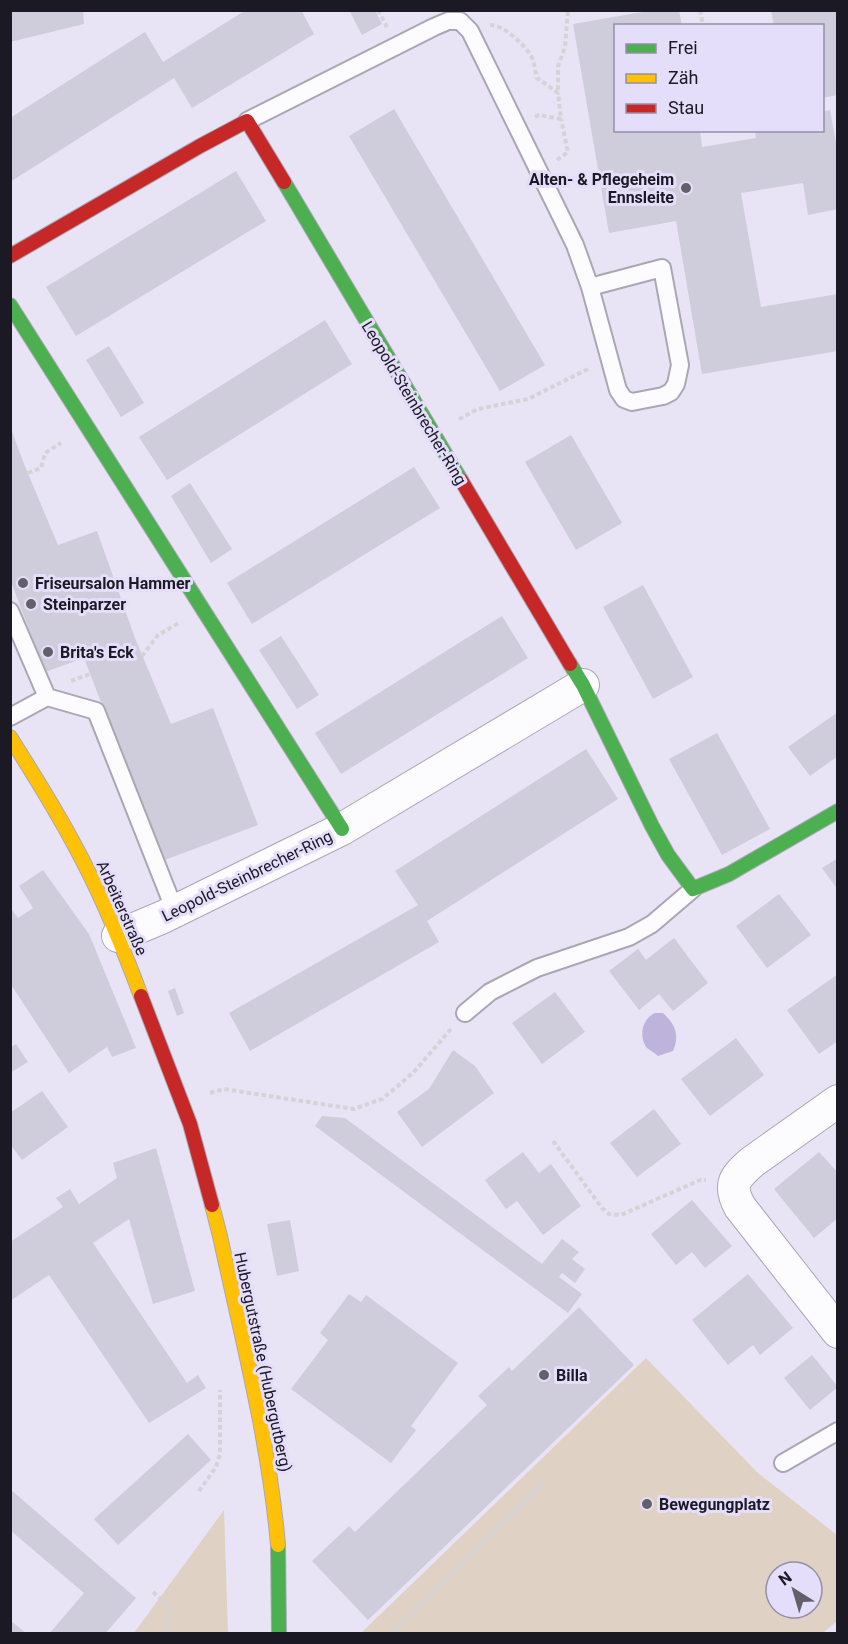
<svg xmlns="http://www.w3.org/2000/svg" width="848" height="1644" viewBox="0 0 848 1644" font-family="Roboto,sans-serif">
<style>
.green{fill:#dfd1c4;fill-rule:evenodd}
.water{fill:#bdb3db}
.building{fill:#cfccdc}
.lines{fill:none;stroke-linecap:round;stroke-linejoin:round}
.lane-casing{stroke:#aaa7b4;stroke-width:20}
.street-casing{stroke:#aaa7b4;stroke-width:34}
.fast-casing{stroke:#aaa7b4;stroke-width:16}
.slow-casing{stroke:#aaa7b4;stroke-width:16}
.jam-casing{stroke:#aaa7b4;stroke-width:16}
.path{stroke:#d4d3d8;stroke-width:4;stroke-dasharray:4.5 3;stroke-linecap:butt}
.lane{stroke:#fcfbfe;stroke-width:16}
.street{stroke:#fcfbfe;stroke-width:32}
.fast{stroke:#4caf50;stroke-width:14}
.slow{stroke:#ffc107;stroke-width:14}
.jam{stroke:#c62828;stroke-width:14}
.poi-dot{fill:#63606c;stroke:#e5defb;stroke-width:2}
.labels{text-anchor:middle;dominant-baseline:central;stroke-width:6;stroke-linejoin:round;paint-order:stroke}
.poi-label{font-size:16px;font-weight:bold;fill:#1b1923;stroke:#e5defb;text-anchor:start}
.street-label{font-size:16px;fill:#1b1923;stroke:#e5defb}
</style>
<rect width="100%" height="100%" fill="#e8e4f5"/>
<path class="green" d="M646,1358l112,115 79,62v86l-15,13 -461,-1zM776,1572h36v36h-36z
M224,1510l4,123h-94z"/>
<path class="water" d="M655,1013h8c12,11 17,22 10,38l-15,5c-3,-3 -9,-6 -12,-9 -7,-12 -4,-28 9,-34z"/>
<path class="building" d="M10,10h73l1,14 -74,18z
M246,10h55l13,24 -122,74 -18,-30 -164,104v-64l135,-86 18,30z
M349,10h26l7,14 -20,11z
M654,10h25l3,16h-66v104h84l2,17 54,-9 -1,-8h67v-18l8,-2 8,43v56l-30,6 -5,-32 -62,10 20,114 77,-13v57l-136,23 -26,-153 -67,12 -36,-209z
M771,10h67v85l-16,3v-72h-48z
M394,109l151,256 -45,26 -151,-255z
M236,171l30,50 -190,115 -30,-49z
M325,320l27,44 -185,116 -28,-43z
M109,346l35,57 -23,14 -35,-57z
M10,426l14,38 34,81 39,-14 38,107 36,86 42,-16 45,117 -96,36 -78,-203 -39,14 -35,-93z
M571,435l51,88 -46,27 -51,-88z
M414,467l26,41 -188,116 -25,-41z
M190,483l42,66 -21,14 -40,-67z
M643,585l50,92 -40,22 -50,-92z
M502,616l26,42 -187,116 -26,-41z
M281,636l38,59 -22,14 -38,-59z
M838,712v44l-28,20 -22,-29z
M717,733l53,96 -48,26 -53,-96z
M586,749l32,50 -191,122 12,21 -189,109 -21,-38 189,-108 -23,-34z
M838,858v32l-16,-22z
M43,870l46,64 47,114 -24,9 -5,-10 -38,26 -59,-90v-76l8,11 15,-10 -14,-22z
M779,894l32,41 -44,33 -31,-42z
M674,938l34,45 -35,28 -14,-17 -20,16 -30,-39 29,-22 8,11z
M838,974v67l-19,13 -32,-44z
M175,988l9,25 -7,3 -9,-25z
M555,992l30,40 -43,32 -30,-41z
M736,1038l28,37 -54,41 -29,-37z
M16,1044l12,18 -18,11v-25z
M453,1050l22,16 19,27 -72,54 -25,-35 32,-23z
M42,1091l26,36 -46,33 -12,-16v-31z
M654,1109l27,35 -44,33 -27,-34z
M322,1116l23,2 197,146 20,-25 17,13 -7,7 13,10 -10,14 -13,-10 -3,4 23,17 -14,19 -253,-187z
M156,1148l39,143 -42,13 -24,-85 -36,24 94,140 11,-8 8,13 -57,35 -100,-148 -39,26v-59l53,-35 -7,-9 14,-9 9,15 38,-26 -4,-15z
M523,1152l16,21 12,-9 30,42 -38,29 -26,-34 -11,8 -21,-29z
M819,1152l19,21v45l-24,20 -40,-49z
M692,1200l40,46 -27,22 -13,-16 -16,13 -25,-31z
M290,1220l9,51 -22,5 -10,-52z
M748,1274l45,54 -33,27 -7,-10 -25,20 -36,-45z
M349,1294l12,8 5,-7 92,68 -47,63 5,4 -25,33 -100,-74 37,-49 -8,-7z
M579,1307l55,58 -266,255 -56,-59 37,-35 6,6 132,-127 -9,-9 31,-29 3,4z
M812,1355l26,32 -28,23 -26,-32z
M188,1434l23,26 -93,85 -24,-26z
M10,1489l126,109 -31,36h-56l35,-41 -74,-63z
M10,1620l17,14h-17z"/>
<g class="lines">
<defs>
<path id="lane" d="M247,121l187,-94 14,-6h12l10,10 105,214 15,42 28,103 6,9 8,3 31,-6 8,-4 5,-8 4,-19 -18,-97 -72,19
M10,611l37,86 -37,20
M47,697l49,14 79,200
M465,1013l25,-21 47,-24 92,-31 23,-13 41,-35
M783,1463l55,-32"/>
<path id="street" d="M118,936l45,-19 179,-88 241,-144
M838,1101l-86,61c-18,16 -24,23 -12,45l98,125"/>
<path id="fast" d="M284,182l177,298
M10,305l332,524
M570,664l13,21 69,141 16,29 25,34 36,-15 109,-63
M278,1545l1,89"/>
<path id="slow" d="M10,737c29,46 57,91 81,140 19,39 35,79 50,119
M212,1205l8,31c22,102 49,205 58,309"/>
<path id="jam" d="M10,256l190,-110 47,-25 37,61
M461,480l109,184
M141,996l49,128 22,81"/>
</defs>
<use href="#lane" class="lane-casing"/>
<use href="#street" class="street-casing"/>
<use href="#fast" class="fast-casing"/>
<use href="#slow" class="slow-casing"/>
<use href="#jam" class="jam-casing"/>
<path class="path" d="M378,10l9,17
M700,10l3,16
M490,25c14,0 32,18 40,29 4,6 5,16 7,24l21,15v-27l7,-19 3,-37
M535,117l4,-2 22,4 -3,-26
M557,160l11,-8 -7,-33
M459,419l19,-10 50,-10 62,-31
M28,473l13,-5 4,-15 16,-10
M142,656l16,-21 21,-12
M71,681l19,-7
M210,1093l14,-4 130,20 28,-10 31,-26 38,-44
M553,1141l49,67 7,6 12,1 79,-35h6
M199,1491l17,-24 4,-13v-64
M153,1592l17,16 -6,26
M390,1634l157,-154"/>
<use href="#lane" class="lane"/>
<use href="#street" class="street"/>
<use href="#fast" class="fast"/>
<use href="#slow" class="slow"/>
<use href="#jam" class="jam"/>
</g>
<g class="poi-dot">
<circle cx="686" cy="188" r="6"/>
<circle cx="23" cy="583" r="6"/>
<circle cx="31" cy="604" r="6"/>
<circle cx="48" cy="652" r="6"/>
<circle cx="544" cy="1375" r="6"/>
<circle cx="647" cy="1504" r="6"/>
</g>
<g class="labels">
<g class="poi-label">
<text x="674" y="179" text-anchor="end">Alten- &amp; Pflegeheim<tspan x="674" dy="18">Ennsleite</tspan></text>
<text x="35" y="583">Friseursalon Hammer</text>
<text x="43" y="604">Steinparzer</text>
<text x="60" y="652">Brita's Eck</text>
<text x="556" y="1375">Billa</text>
<text x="659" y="1504">Bewegungplatz</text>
</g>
<g class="street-label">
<text transform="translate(414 403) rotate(59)">Leopold-Steinbrecher-Ring</text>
<text transform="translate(247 876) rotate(-26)">Leopold-Steinbrecher-Ring</text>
<text transform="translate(122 908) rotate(66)">Arbeiterstraße</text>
<text transform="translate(263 1362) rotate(78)">Hubergutstraße (Hubergutberg)</text>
</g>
</g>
<rect width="848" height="1644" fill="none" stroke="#1b1923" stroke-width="24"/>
<rect x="614" y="24" width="210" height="108" fill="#e5defb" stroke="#948fa5" stroke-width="1.5"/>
<rect x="626" y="44" width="30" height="9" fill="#4caf50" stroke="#948fa5" stroke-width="1.5"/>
<text x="668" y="54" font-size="18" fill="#1b1923">Frei</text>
<rect x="626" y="74" width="30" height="9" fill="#ffc107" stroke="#948fa5" stroke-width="1.5"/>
<text x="668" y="84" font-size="18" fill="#1b1923">Zäh</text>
<rect x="626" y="104" width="30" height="9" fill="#c62828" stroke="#948fa5" stroke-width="1.5"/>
<text x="668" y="114" font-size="18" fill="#1b1923">Stau</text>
<g transform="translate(794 1590) rotate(323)"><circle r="28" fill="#e5defb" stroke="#948fa5" stroke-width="1.5"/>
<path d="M0-4.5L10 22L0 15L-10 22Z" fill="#63606c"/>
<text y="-9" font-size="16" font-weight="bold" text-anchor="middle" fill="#1b1923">N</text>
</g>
</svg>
